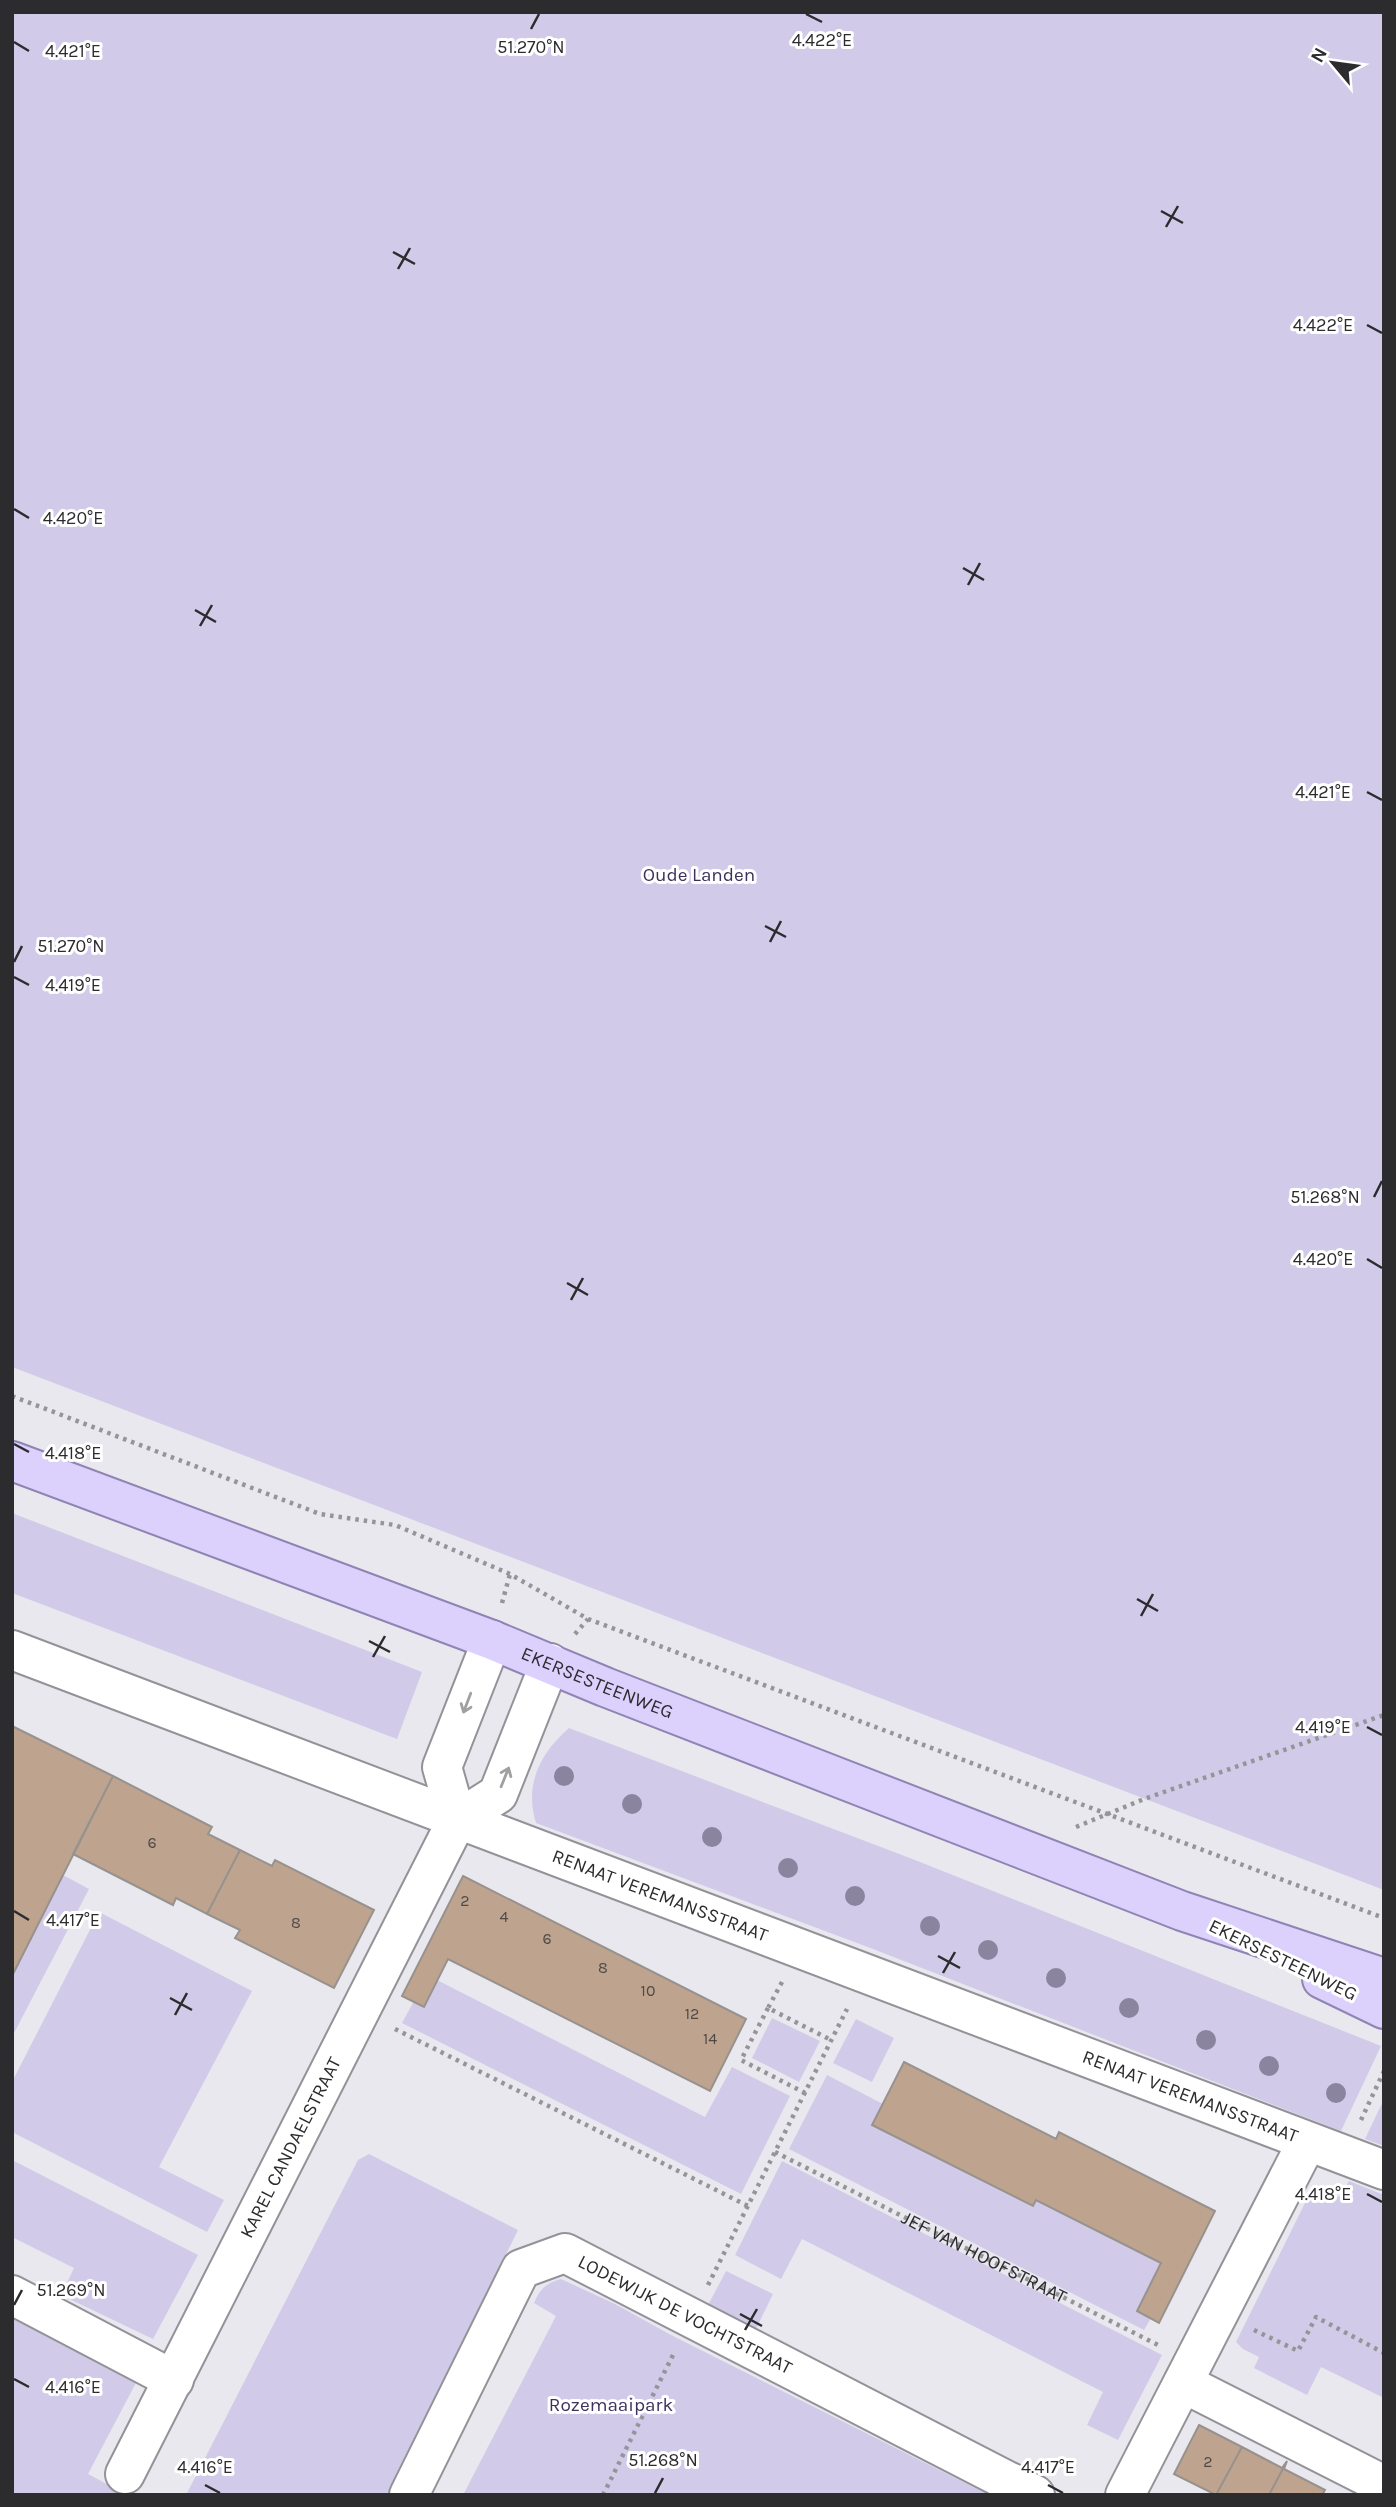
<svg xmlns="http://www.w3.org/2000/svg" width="1396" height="2507" viewBox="0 0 1396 2507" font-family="Karla,sans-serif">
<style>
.green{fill:#d1cbe9}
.building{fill:#bea38f;stroke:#97928e;stroke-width:2}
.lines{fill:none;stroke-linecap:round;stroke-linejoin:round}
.minor-casing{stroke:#939298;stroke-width:42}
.major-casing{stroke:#8f84b3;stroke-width:42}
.path{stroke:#959498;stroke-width:4.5;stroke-dasharray:3.5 5;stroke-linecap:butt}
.minor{stroke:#fff;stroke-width:38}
.major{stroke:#dcd1fd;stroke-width:38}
.tree{fill:#8b849e}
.oneway{stroke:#a0a0a1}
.ticks{fill:none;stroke:#2c2c2e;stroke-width:2.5}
.labels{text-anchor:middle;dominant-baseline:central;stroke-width:6;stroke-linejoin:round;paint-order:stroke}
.number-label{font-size:16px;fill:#504a46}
.park-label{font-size:19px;fill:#3e325d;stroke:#fff}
.street-label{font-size:19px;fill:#2c2c2e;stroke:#fff}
.ticks-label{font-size:18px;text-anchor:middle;fill:#2c2c2e;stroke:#fff;stroke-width:6;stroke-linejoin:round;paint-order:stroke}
</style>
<rect width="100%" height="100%" fill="#e9e8ee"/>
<path class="green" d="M12,12h1372v1878l-1372,-523z
M12,1513l410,159 -25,67 -385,-146z
M569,1728l346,132 466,186 -40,85 -468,-182 -337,-126c-12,-38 4,-70 33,-95z
M63,1875l26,14 -77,148v-61z
M99,1912l153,79 -93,176 65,33 -17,32 -195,-100v-50z
M437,1980l268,137 27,-50 58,29 -49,98 -339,-171 12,-22z
M772,2018l48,23 -21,41 -47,-24z
M856,2019l38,19 -22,44 -39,-19z
M827,2075l56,29 -12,21 162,82 4,-7 124,63 -24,48 14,7 -7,12 -355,-181z
M1384,2099v47l-19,-7z
M369,2154l149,76 -130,265h-202l172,-335z
M12,2160l186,95 -45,84 -92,-44 13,-27 -62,-31z
M782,2161l380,194 -44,85 -31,-15 16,-33 -301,-153 -21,40 -46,-24z
M1349,2181l35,14v203l-63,-31 -14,28 -53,-27 5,-11 -16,-8 -7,-7 69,-139c13,-12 18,-12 34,-6z
M726,2271l47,23 -18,37 -48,-24z
M561,2279l54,25 56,31 318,160h-526l93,-179 -22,-13c6,-14 12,-20 27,-24z
M12,2317l126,62 -50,95 39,21h-115z"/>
<path class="building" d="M12,1726l101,50 -101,200z
M113,1776l99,51 -4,7 32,16 -33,64 -31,-16 -3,7 -100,-51z
M240,1850l32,16 3,-6 99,50 -40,78 -99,-50 5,-8 -33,-16z
M463,1876l283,143 -36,72 -262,-132 -24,48 -22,-11z
M904,2062l152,77 3,-7 156,79 -56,112 -22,-12 24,-48 -125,-63 -3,6 -161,-81z
M1199,2425l43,22 -26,48 -42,-21z
M1242,2447l40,21 5,-7 -18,34h-53z
M1287,2461l-3,8 41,21 -3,5h-53z"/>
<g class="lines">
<defs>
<g id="minor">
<path id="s2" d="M12,1650l1372,520"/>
<path d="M457,1820l-15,-53 50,-127"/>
<path d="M12,2295l162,85"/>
<path d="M1183,2383l201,102"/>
<path id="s3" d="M125,2474l332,-654 41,-26 52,-131"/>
<path id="s4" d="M409,2495l112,-226 44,-16 470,242"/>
<path d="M1125,2495l182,-353"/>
</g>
<g id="major">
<path id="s5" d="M12,1461l480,179 113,47 577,224 202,67"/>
<path d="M1322,1979l62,30"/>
</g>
</defs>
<use href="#minor" class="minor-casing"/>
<use href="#major" class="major-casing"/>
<g class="path">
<path d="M12,1396l308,118 75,11 115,49 78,45 796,299"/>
<path d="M502,1603l8,-29"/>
<path d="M575,1634l13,-15"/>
<path d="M1076,1827l68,-28 240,-84"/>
<path d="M782,1982l-14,26 63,32"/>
<path d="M768,2008l-27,52 64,33"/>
<path d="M395,2029l353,177"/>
<path d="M1361,2120l23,-49"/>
<path id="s1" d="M775,2152l383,193"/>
<path d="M708,2285l139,-276"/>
<path d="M1254,2330l44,21 18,-34 68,36"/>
<path d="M603,2495l71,-142"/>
</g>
<use href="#minor" class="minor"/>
<use href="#major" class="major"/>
</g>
<g class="tree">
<circle cx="564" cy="1776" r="10"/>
<circle cx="632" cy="1804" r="10"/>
<circle cx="712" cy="1837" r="10"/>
<circle cx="788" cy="1868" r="10"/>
<circle cx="855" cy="1896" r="10"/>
<circle cx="930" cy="1926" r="10"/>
<circle cx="988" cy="1950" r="10"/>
<circle cx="1056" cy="1978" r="10"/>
<circle cx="1129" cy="2008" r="10"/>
<circle cx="1206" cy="2040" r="10"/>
<circle cx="1269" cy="2066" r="10"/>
<circle cx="1336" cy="2093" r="10"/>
</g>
<defs><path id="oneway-shaft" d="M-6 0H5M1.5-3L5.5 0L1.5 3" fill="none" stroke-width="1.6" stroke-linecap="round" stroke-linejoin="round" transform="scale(1.75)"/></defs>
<g class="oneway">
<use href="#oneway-shaft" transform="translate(467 1703) rotate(111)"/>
<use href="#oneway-shaft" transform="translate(505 1777) rotate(-68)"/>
</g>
<path class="ticks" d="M806,14l16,8M531,29l8,-15M14,42l15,9M1161,211l22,12M1166,227l12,-21M393,252l22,12M398,269l12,-21M1367,325l15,8M14,509l15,9M963,568l21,12M968,585l12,-22M195,610l21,12M200,626l12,-21M1367,792l15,8M765,926l21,11M770,942l11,-21M14,962l8,-16M14,977l15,8M1374,1197l8,-16M1367,1259l15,9M567,1283l21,12M571,1300l12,-22M14,1444l15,8M1137,1599l21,12M1141,1616l12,-22M369,1641l21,11M373,1657l12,-21M1367,1727l15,8M14,1911l15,9M938,1956l22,12M943,1973l12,-21M170,1998l22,12M175,2015l12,-22M1367,2194l15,8M14,2305l8,-15M740,2314l22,12M745,2330l12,-21M14,2379l15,8M205,2485l15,8M1048,2485l15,8M655,2493l8,-15"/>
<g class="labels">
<g class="number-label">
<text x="152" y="1842">6</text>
<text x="465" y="1900">2</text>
<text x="504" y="1916">4</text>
<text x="296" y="1922">8</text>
<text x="547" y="1938">6</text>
<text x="603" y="1967">8</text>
<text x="648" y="1990">10</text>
<text x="692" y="2013">12</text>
<text x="710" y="2038">14</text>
<text x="1208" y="2461">2</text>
</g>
<g class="park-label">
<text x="699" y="875">Oude Landen</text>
<text x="611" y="2405">Rozemaaipark</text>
</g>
<g class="street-label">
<text stroke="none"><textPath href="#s5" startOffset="626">EKERSESTEENWEG</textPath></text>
<text stroke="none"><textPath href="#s2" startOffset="693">RENAAT VEREMANSSTRAAT</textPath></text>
<text transform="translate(1283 1960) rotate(26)">EKERSESTEENWEG</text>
<text stroke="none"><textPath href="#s2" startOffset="1260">RENAAT VEREMANSSTRAAT</textPath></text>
<text stroke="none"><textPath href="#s3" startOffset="366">KAREL CANDAELSTRAAT</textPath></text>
<text stroke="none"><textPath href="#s1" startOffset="234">JEF VAN HOOFSTRAAT</textPath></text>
<text stroke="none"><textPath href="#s4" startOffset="434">LODEWIJK DE VOCHTSTRAAT</textPath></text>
</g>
</g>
<g class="ticks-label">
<text x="822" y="46">4.422°E</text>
<text x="531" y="53">51.270°N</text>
<text x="73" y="57">4.421°E</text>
<text x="1323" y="331">4.422°E</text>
<text x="73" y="524">4.420°E</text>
<text x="1323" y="798">4.421°E</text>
<text x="71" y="952">51.270°N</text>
<text x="73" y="991">4.419°E</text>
<text x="1325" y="1203">51.268°N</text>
<text x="1323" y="1265">4.420°E</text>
<text x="73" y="1459">4.418°E</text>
<text x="1323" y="1733">4.419°E</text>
<text x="73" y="1926">4.417°E</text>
<text x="1323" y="2200">4.418°E</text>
<text x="71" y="2296">51.269°N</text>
<text x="73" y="2393">4.416°E</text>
<text x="663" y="2466">51.268°N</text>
<text x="205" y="2473">4.416°E</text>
<text x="1048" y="2473">4.417°E</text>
</g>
<rect width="1396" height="2507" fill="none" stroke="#2c2c2e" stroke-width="28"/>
<g transform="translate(1333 63) rotate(299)" stroke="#ffffff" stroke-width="5" paint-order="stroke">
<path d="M0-5L12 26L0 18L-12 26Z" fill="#2c2c2e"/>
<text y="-10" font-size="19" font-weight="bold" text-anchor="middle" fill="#2c2c2e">N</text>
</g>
</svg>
